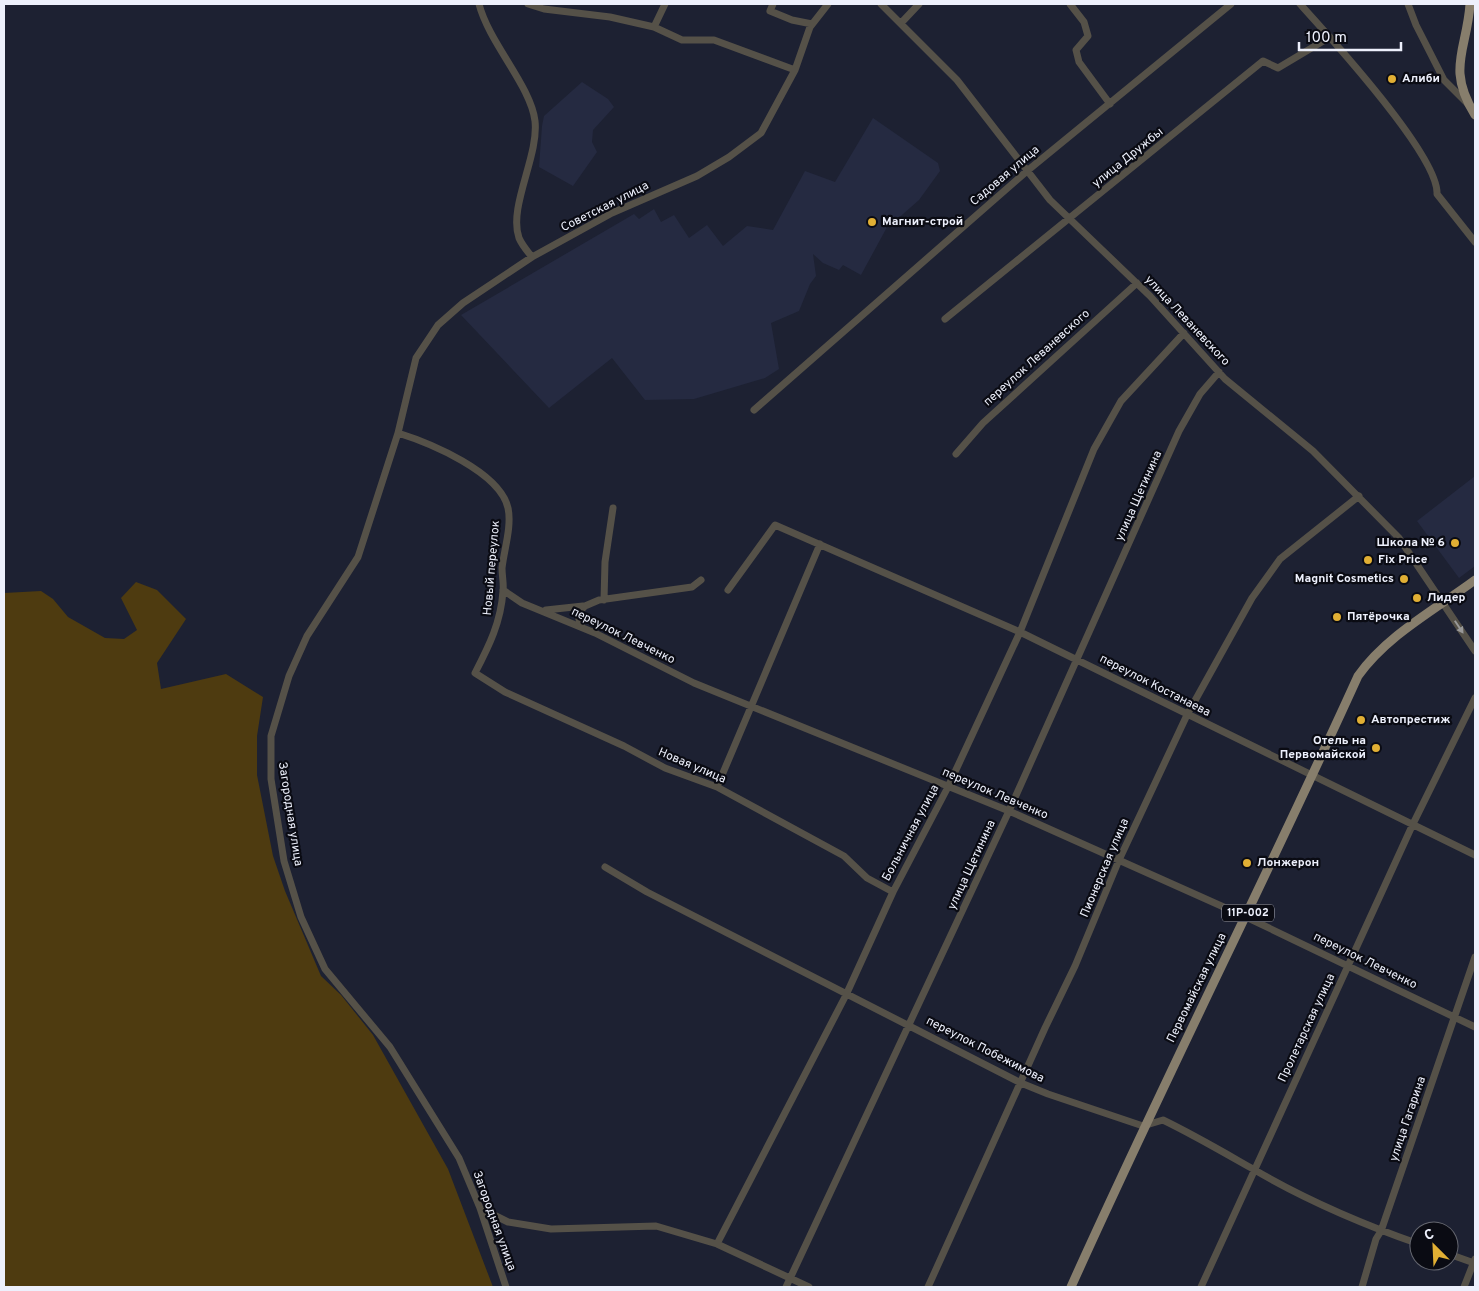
<svg xmlns="http://www.w3.org/2000/svg" width="1479" height="1291" viewBox="0 0 1479 1291" font-family="Overpass,sans-serif">
<style>
.built{fill:#252a41}
.green{fill:#4e3b10}
.lines{fill:none;stroke-linecap:round;stroke-linejoin:round}
.minor{stroke:#555148;stroke-width:7}
.major{stroke:#877e6c;stroke-width:9}
.oneway{fill:#999}
.poi-dot{fill:#e1af34;stroke:#0a0b13;stroke-width:2}
.labels{text-anchor:middle;dominant-baseline:central;stroke-width:4.5;stroke-linejoin:round;paint-order:stroke}
.shield{fill:#0a0b13;stroke:#a9abb6;stroke-width:1}
.shield-label{font-size:11px;font-weight:bold;fill:#edf0fc}
.poi-label{font-size:12px;font-weight:bold;fill:#edf0fc;stroke:#0a0b13;text-anchor:start}
.street-label{font-size:12px;fill:#edf0fc;stroke:#0a0b13}
</style>
<rect width="100%" height="100%" fill="#1d2132"/>
<path class="built" d="M582,82l26,17 6,8 -21,23 -1,12 5,10 -24,34 -34,-19 3,-41 2,-10z
M873,118l65,45 2,8 -21,29 -33,29 -25,46 -18,-10 -4,5 -16,-7 -10,-9 3,22 -6,8 -11,27 -28,12 8,46 -14,9 -71,21 -49,1 -33,-42 -63,50 -88,-93 173,-101 5,5 15,-10 7,13 13,-7 15,23 18,-13 16,21 24,-20 26,4 32,-59 30,11z
M1475,476v90l-16,12 -42,-57z"/>
<path class="green" d="M136,582l21,8 29,29 -29,44 4,26 65,-15 37,23 -6,39v39l16,81 12,35 36,85 20,19 32,40 75,134 45,118h-489v-694l37,-2 12,8 15,18 37,21 19,1 13,-9 -16,-32z"/>
<g class="lines">
<path class="minor" d="M479,4c10,39 52,82 56,117 4,35 -27,86 -16,117 3,7 8,13 13,19
M528,4l16,5 66,8 44,10 28,13h32l81,30
M773,4l-3,7 22,9 20,4
M881,4l76,76 93,120 100,96 75,83 88,72 86,87 76,113
M1070,4l14,18 4,14 -12,14 3,12 31,42
M1300,4c29,32 139,152 137,190l38,48
M1408,4l8,21 28,55 23,23
M902,22l17,-18
M654,27l11,-23
M945,319l318,-258 15,7 52,-31
M754,410l273,-239 204,-167
M398,433c32,10 102,39 110,75 4,18 -4,42 -6,60 0,8 2,16 1,23 -2,31 -14,55 -28,82l30,19 119,54 41,22 52,19 127,69 23,22 26,14
M956,454l27,-31 154,-140
M503,590l19,13 73,30 99,50 315,128 237,106 229,110
M728,590l47,-65 245,107 455,223
M604,600l1,-38 8,-54
M546,610l37,-4
M582,627l-5,-13 8,-8 14,-6 93,-13 9,-7
M717,787l103,-243
M605,867l42,25 374,191 27,11 95,32 20,-6c31,15 60,32 90,49 53,31 109,55 166,75
M480,1208l28,14 43,7 105,-3 61,18 92,43
M717,1244l129,-249 47,-103 55,-105 72,-155 74,-183 27,-48 63,-68
M1449,1254l25,9
M506,1287l-26,-79 -21,-50 -69,-111 -65,-78 -24,-52 -17,-56 -13,-82v-43l18,-60 18,-40 51,-79 40,-124 18,-75 22,-33 25,-22 69,-46 80,-44 85,-37 32,-19 32,-24 34,-63 15,-43 18,-23
M786,1287l223,-476 170,-380 21,-37 19,-22
M928,1287l117,-259 30,-62 44,-106 68,-145 65,-117 28,-39 79,-63
M1201,1287l211,-461 63,-128
M1362,1287l14,-48 5,-8 94,-274
M1464,1287l11,-28"/>
<path class="major" d="M1470,4c-3,46 -24,64 5,111
M1071,1287c92,-205 194,-406 287,-611 29,-41 78,-67 117,-96"/>
</g>
<defs><path id="oneway-solid" d="M-6-.8H1V-3.2L6.5 0L1 3.2V.8H-6Z" transform="scale(1.25)"/></defs>
<use class="oneway" href="#oneway-solid" transform="translate(1459 627) rotate(56)"/>
<g class="poi-dot">
<circle cx="1392" cy="79" r="5"/>
<circle cx="872" cy="222" r="5"/>
<circle cx="1455" cy="543" r="5"/>
<circle cx="1368" cy="560" r="5"/>
<circle cx="1404" cy="579" r="5"/>
<circle cx="1417" cy="598" r="5"/>
<circle cx="1337" cy="617" r="5"/>
<circle cx="1361" cy="720" r="5"/>
<circle cx="1376" cy="748" r="5"/>
<circle cx="1247" cy="863" r="5"/>
</g>
<g class="labels">
<rect class="shield" x="1222" y="904.5" width="52" height="17" rx="4"/>
<g class="shield-label">
<text x="1248" y="913">11Р-002</text>
</g>
<g class="poi-label">
<text x="1402" y="79">Алиби</text>
<text x="882" y="222">Магнит-строй</text>
<text x="1445" y="543" text-anchor="end">Школа № 6</text>
<text x="1378" y="560">Fix Price</text>
<text x="1394" y="579" text-anchor="end">Magnit Cosmetics</text>
<text x="1427" y="598">Лидер</text>
<text x="1347" y="617">Пятёрочка</text>
<text x="1371" y="720">Автопрестиж</text>
<text x="1366" y="741" text-anchor="end">Отель на<tspan x="1366" dy="14">Первомайской</tspan></text>
<text x="1257" y="863">Лонжерон</text>
</g>
<g class="street-label">
<text transform="translate(1128 158) rotate(-39)">улица Дружбы</text>
<text transform="translate(1005 176) rotate(-40)">Садовая улица</text>
<text transform="translate(605 207) rotate(-27)">Советская улица</text>
<text transform="translate(1187 321) rotate(47)">улица Леваневского</text>
<text transform="translate(1037 358) rotate(-42)">переулок Леваневского</text>
<text transform="translate(1139 496) rotate(-66)">улица Щетинина</text>
<text transform="translate(492 568) rotate(-85)">Новый переулок</text>
<text transform="translate(623 636) rotate(26)">переулок Левченко</text>
<text transform="translate(1155 686) rotate(27)">переулок Костанаева</text>
<text transform="translate(692 766) rotate(23)">Новая улица</text>
<text transform="translate(995 794) rotate(23)">переулок Левченко</text>
<text transform="translate(290 814) rotate(81)">Загородная улица</text>
<text transform="translate(911 833) rotate(-62)">Больничная улица</text>
<text transform="translate(972 865) rotate(-65)">улица Щетинина</text>
<text transform="translate(1105 868) rotate(-67)">Пионерская улица</text>
<text transform="translate(1365 961) rotate(26)">переулок Левченко</text>
<text transform="translate(1197 988) rotate(-64)">Первомайская улица</text>
<text transform="translate(1307 1028) rotate(-65)">Пролетарская улица</text>
<text transform="translate(985 1050) rotate(27)">переулок Побежимова</text>
<text transform="translate(1408 1119) rotate(-71)">улица Гагарина</text>
<text transform="translate(494 1221) rotate(70)">Загородная улица</text>
</g>
</g>
<rect width="1479" height="1291" fill="none" stroke="#edf0fc" stroke-width="10"/>
<g transform="translate(1434 1246) rotate(336)"><circle r="24" fill="#0a0b13" stroke="#656770"/>
<path d="M0-4L9 19L0 12L-9 19Z" fill="#e1af34"/>
<text y="-8" font-size="14" font-weight="bold" text-anchor="middle" fill="#edf0fc">С</text>
</g>
<path d="M1299 42v8h102v-8" fill="none" stroke="#edf0fc" stroke-width="2.5"/>
<text x="1306" y="42" font-size="15" fill="#edf0fc" stroke="#0a0b13" stroke-width="4" paint-order="stroke">100 m</text>
</svg>
